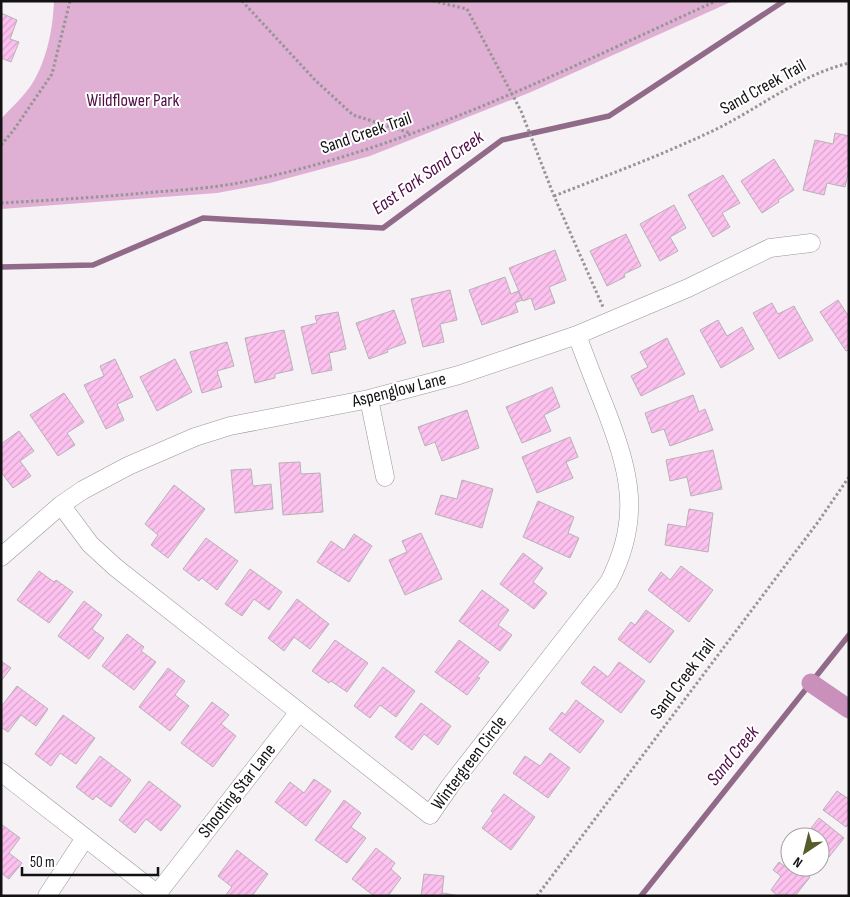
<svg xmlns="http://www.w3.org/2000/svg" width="850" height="897" viewBox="0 0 850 897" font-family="'Sofia Sans Condensed',sans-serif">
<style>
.park{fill:#dfafd4}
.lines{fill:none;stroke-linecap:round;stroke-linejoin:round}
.stream{stroke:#926a89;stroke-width:5.5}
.canal{stroke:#c990bc;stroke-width:19}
.building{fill:url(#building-hatch);stroke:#b6b2b5}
.street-casing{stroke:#9a9799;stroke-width:19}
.path{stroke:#989597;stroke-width:3;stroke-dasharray:2.5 2.5;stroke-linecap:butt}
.street{stroke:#fff;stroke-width:18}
.labels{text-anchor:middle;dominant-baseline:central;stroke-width:4;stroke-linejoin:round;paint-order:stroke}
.street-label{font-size:18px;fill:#131212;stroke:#fff}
.park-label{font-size:18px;fill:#510d47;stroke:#fff}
.water-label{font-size:19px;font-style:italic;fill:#500b46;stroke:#fff}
</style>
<defs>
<pattern id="building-hatch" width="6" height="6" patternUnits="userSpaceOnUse" patternTransform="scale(1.25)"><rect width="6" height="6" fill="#fdc1ef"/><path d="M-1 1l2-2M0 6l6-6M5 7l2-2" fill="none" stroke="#d8a5cc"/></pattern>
</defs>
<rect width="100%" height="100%" fill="#f5f1f4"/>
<path class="park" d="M54,1h679l-202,91 -161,64 -100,27 -53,10 -216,16v-90c10,-11 23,-23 31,-35 15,-24 21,-56 22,-83z"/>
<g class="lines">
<path class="stream" d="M1,267l92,-2 110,-47 180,10 119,-88 107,-24 175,-115
M641,896l208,-261"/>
<path class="canal" d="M811,683l38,26"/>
</g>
<path class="building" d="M1,13l16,7 -7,19 9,3 -8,20 -10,-4z
M835,133l14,3v34l-4,17 -18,-4 -3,12 -21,-5 12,-50 18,4z
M774,159l20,31 -16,10 1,2 -17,11 -21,-32z
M723,175l17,28 -18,10 8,14 -17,10 -25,-42z
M674,205l12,23 -16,9 8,14 -18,10 -20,-37z
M626,234l15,32 -17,8 1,3 -18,9 -17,-35z
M555,250l11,30 -17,7 6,16 -20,7 -4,-12 -8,3 -14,-33z
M505,277l6,17 7,-3 4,9 -7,3 3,9 -36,13 -13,-35z
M450,290l7,30 -17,4 4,18 -21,5 -12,-48z
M838,300l9,14 2,-1v37l-3,1 -26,-39z
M772,303l6,11 16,-8 19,34 -34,19 -26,-46z
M394,310l12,33 -19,7 1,2 -19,7 -13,-36z
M338,312l8,37 -17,4 3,17 -20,4 -11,-47 16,-4 -2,-7z
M718,320l9,16 15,-9 12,22 -33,19 -21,-38z
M284,330l9,40 -18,4v4l-20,5 -10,-45z
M667,338l18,36 -44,22 -10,-20 17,-9 -8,-15z
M227,342l7,24 -17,5 5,16 -20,6 -12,-41z
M115,359l18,38 -16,7 7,16 -18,9 -22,-44 20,-9 -4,-10z
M175,359l17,33 -35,19 -17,-34z
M552,387l8,20 -16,8 7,16 -29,12 -16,-36z
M64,393l20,29 -17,11 8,12 -17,11 -28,-41z
M693,395l6,17 6,-3 8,21 -43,16 -6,-17 -12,4 -7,-20z
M467,410l12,38 -37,13 -7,-19 -10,4 -7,-19z
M19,431l15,20 -14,10 11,15 -18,12 -12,-16v-28z
M570,437l8,20 -12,5 7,16 -36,15 -15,-36z
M713,450l9,39 -31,7 -4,-19 -17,4 -4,-21z
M300,462l1,12 19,-1 3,39 -40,3 -4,-52z
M251,469l2,17 18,-2 2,25 -38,4 -4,-43z
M462,480l31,9 -11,39 -47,-14 6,-19 16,4z
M174,485l31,24 -37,49 -17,-13 7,-10 -13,-11z
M538,501l36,16 -6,16 11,5 -9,20 -47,-21z
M689,509l24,4 -5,39 -43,-7 3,-21 18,3z
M421,533l21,46 -37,16 -16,-35 18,-8 -5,-11z
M354,534l18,12 -23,36 -32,-20 14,-21 13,9z
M206,538l32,23 -21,29 -15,-12 -3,3 -16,-12z
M523,553l20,15 -10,14 14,11 -13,16 -34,-25z
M681,566l32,24 -24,32 -41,-32 13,-18 9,8z
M250,569l32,23 -13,18 -15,-11 -12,17 -17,-12z
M39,571l15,11 2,-2 17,12 -24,31 -32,-23z
M482,590l27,20 -11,15 14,10 -12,16 -41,-30z
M297,599l32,25 -19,25 -16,-12 -10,14 -16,-13z
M84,601l18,14 -10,14 12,9 -15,21 -31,-23z
M646,610l28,21 -24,32 -32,-24 13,-17 4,3z
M127,634l17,13 -3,4 15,11 -22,28 -32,-24z
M335,640l33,23 -21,29 -16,-11 -2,2 -17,-12z
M459,640l30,22 -12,15 3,1 -13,17 -32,-23z
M1,661l10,7 -10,13z
M619,662l26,19 -24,32 -40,-30 13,-17 14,11z
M383,667l32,24 -19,26 -16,-12 -10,13 -16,-12z
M168,668l17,13 -10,14 14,11 -19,25 -31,-24z
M17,686l31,23 -12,17 -15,-11 -13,17 -7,-5v-20z
M576,700l28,21 -24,32 -31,-24 13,-17 3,3z
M212,702l17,13 -8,9 15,12 -23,31 -32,-24z
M421,703l30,23 -13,19 -14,-11 -12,16 -17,-13z
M63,715l32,23 -19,26 -16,-11 -9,13 -16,-12z
M550,753l20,15 -22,30 -35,-25 12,-17 15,10z
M100,756l31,24 -20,27 -15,-11 -3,4 -17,-13z
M314,779l17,12 -25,35 -31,-24 15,-20 14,11z
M149,781l32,25 -20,25 -15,-12 -11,14 -16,-13z
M837,791l10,7 2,-2v28l-3,3 -23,-17z
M504,794l31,23 -24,33 -29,-22 11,-15 -2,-2z
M344,800l17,13 -10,14 15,11 -19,25 -32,-23z
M819,818l25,20 -15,19 -2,-2 -7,10v-28h-16z
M1,824l19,14 -11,15 13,10 -13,16 -8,-6z
M376,848l19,15 -4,6 10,9 -13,18h-14l-22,-17z
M237,850l31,24 -16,22h-27l7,-9 -14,-11z
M779,862l8,6 3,-4v3h7l13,10 -15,19 -12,-2 -5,2 -7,-6 10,-14 -8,-6z
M424,874l20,2 -2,17 19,3h-40z"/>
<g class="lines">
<defs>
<path id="street" d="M369,399l16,78
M61,505l29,39 25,23 315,248 20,-29 159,-204c33,-64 21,-109 -3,-172 -10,-25 -20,-50 -29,-75
M1,557l60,-52 22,-15 45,-24 67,-29 35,-11 139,-27 90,-24 118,-40 111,-47 82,-40 41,-5
M1,772l159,124
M157,894l142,-182
M47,896l38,-58"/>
</defs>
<use href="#street" class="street-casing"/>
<path class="path" d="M242,1l73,79 38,35 57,18
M433,1l34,8 54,102 33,85 49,111
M1,145l12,-14 39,-57 18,-73
M554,196c51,-20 103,-39 152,-62 49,-22 90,-58 143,-71
M1,203c52,-3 103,-6 154,-11 28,-2 56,-4 83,-9 167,-32 324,-112 478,-182
M537,896l281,-374 31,-45"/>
<use href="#street" class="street"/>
</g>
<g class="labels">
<g class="street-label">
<text transform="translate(763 87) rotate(-29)">Sand Creek Trail</text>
<text transform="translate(366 133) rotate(-19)">Sand Creek Trail</text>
<text transform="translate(399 390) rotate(-14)">Aspenglow Lane</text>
<text transform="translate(683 679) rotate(-53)">Sand Creek Trail</text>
<text transform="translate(469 763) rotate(-53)">Wintergreen Circle</text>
<text transform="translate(237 791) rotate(-52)">Shooting Star Lane</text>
</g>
<g class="park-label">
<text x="133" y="100">Wildflower Park</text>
</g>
<g class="water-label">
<text transform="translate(428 173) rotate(-35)">East Fork Sand Creek</text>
<text transform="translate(733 756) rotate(-51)">Sand Creek</text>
</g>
</g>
<rect width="850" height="897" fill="none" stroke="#131212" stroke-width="5"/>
<g transform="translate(805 852) rotate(215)"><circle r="24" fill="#ffffff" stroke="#a1a0a0"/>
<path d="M0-4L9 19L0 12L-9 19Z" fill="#565b29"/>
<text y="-8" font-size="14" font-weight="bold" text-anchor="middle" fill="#131212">N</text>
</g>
<path d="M22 867v8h136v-8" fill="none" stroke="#131212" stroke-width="2.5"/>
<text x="30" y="867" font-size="15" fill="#131212" stroke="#ffffff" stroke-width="4" paint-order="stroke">50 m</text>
</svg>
